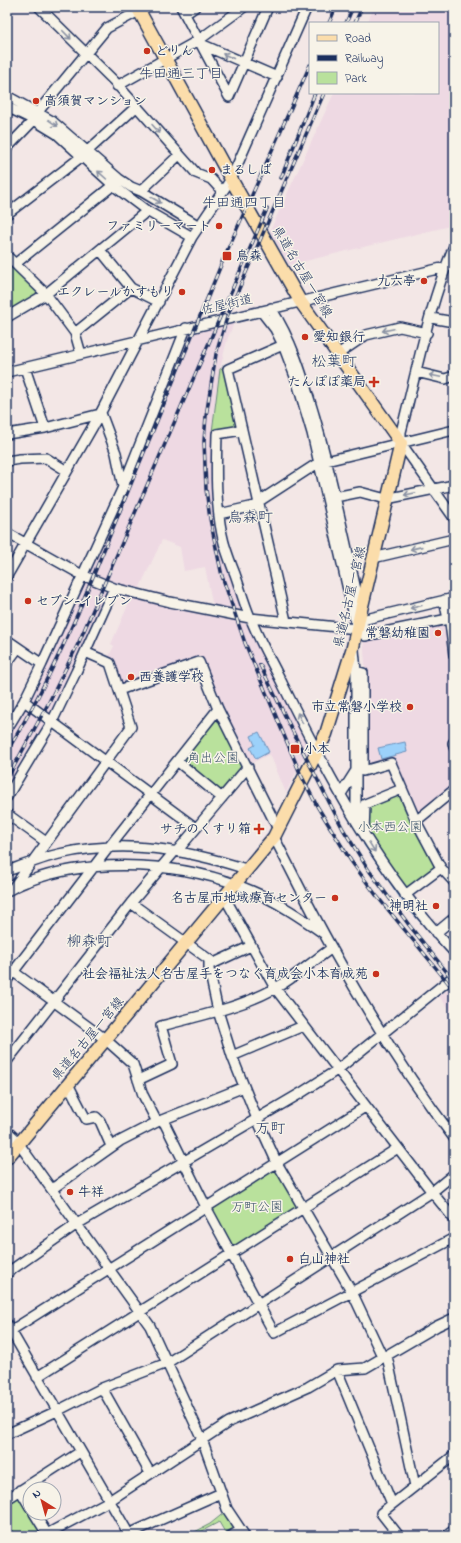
<svg xmlns="http://www.w3.org/2000/svg" width="461" height="1543" viewBox="0 0 461 1543" font-family="'Indie Flower','Klee One',sans-serif">
<style>
.built{fill:#eed9e3}
.green{fill:#b9e19c;stroke:#6a887d}
.water{fill:#9cd1fa;stroke:#6890bc}
.lines{fill:none;stroke-linecap:round;stroke-linejoin:round}
.stream{stroke:#6890bc;stroke-width:2}
.minor-casing{stroke:#1b2f5e;stroke-width:12}
.major-casing{stroke:#1b2f5e;stroke-width:15}
.minor{stroke:#f7f3e8;stroke-width:9}
.major{stroke:#fbddab;stroke-width:12}
.rail-casing{stroke:#1b2f5e;stroke-width:3.5}
.rail{stroke:#f7f3e8;stroke-width:2;stroke-dasharray:6;stroke-linecap:butt}
.oneway{stroke:#8991a3}
.poi-dot{fill:#c8321e;stroke:#f7f3e8;stroke-width:1.5}
.labels{text-anchor:middle;dominant-baseline:central;stroke-width:3;stroke-linejoin:round;paint-order:stroke}
.poi-label{font-size:13px;font-weight:bold;fill:#1b2f5e;stroke:#f7f3e8;text-anchor:start}
.street-label{font-size:13px;fill:#1b2f5e;stroke:#f7f3e8}
.park-label{font-size:13px;fill:#3b536a;stroke:#f7f3e8}
.neighbourhood-label{font-size:14px;fill:#1b2f5e;stroke:#f7f3e8}
.quarter-label{font-size:15px;fill:#1b2f5e;stroke:#f7f3e8}
</style>
<rect width="100%" height="100%" fill="#f3e7e6"/>
<filter id="ink" filterUnits="userSpaceOnUse"><feTurbulence type="fractalNoise" baseFrequency=".025" numOctaves="2"/><feDisplacementMap in="SourceGraphic" scale="8" xChannelSelector="R" yChannelSelector="G"/><feConvolveMatrix kernelMatrix="1 2 1 2 8 2 1 2 1" color-interpolation-filters="sRGB"/></filter>
<g filter="url(#ink)">
<path class="built" d="M374,7h80v218l-165,40 -19,-34 64,-138h104v-70h-71z
M234,323l-7,17 -7,29 -8,63 1,48 30,129 -2,3 -28,-5 -8,-40 -21,4 -4,-24 -18,-7 -23,49 -21,-5 -28,-11 -1,-2 99,-235 2,-3z
M87,580l22,9 -56,124 -5,1 -19,-13 1,-3 20,-38 35,-79z
M132,596l46,11 1,3 70,14 60,119v3l-23,47 -16,-39 -20,10 -29,-56 -21,-50 -77,26 -4,-1 -11,-25 6,-12 -3,-2z
M447,621l7,50v68l-3,3 -2,5 5,5v33l-35,29 -3,-1 -23,-53 -27,8v-92l-3,-38z
M25,708h2l18,12 2,4 -40,67v-52z
M454,985v30l-15,-19z"/>
<path class="green" d="M7,262l31,30 -1,4 -30,16z
M224,367l13,58 -2,3 -23,4 8,-63z
M219,719l23,46 -22,26 -37,-28v-3l31,-40z
M399,793l3,4 34,70 -29,22 -5,-1 -35,-55 1,-28z
M273,1170l3,1 20,34 -1,5 -61,37h-3l-19,-35 1,-3z
M20,1495l22,36 -10,5h-25v-33z
M225,1512l9,15 -1,3 -7,4 -7,-12 -26,14h-6l23,-12z"/>
<path class="water" d="M259,732l10,20 -13,7 -6,-11 5,-3 -4,-9z
M405,742l2,10 -26,7 -3,-11z"/>
<g class="lines">
<path class="stream" d="M364,844l41,60 49,55"/>
<defs>
<path id="minor" d="M39,7l75,74 82,92 15,6 11,12
M181,7l48,90 39,-90
M185,14l10,-7
M201,44l76,33
M117,86l82,-46 45,-33
M7,96l45,25 67,58 12,8 10,4 58,35
M7,107l27,13 23,14 57,52 33,25 45,26
M7,148l27,-28 3,-7 70,-85 32,-17
M141,191l38,-36
M7,214l74,-57 55,-50
M454,246c-25,59 -37,124 -53,186v11l53,75
M100,250l31,38 28,14
M7,256l39,38 29,39 6,21
M15,264l102,-82
M271,308c23,36 32,70 44,110 18,63 31,127 45,190
M7,317l39,-23 101,-83
M431,318l23,4
M75,333l56,-45
M283,345l-55,24 58,252
M338,354l28,-19 34,-8 27,6
M25,368l20,60
M7,372l447,-107
M416,372l29,7 9,-3
M242,430l-25,4c-1,36 -2,74 7,109 3,10 7,21 11,31 5,14 9,29 15,43 9,24 22,45 33,68 47,95 97,189 171,267
M7,434l38,-6 55,-14
M7,461l13,-2 26,-1 21,13
M123,487l63,-159
M335,497l25,-5 26,7 68,-14
M258,502l60,-39 136,-33
M219,514l40,-9
M7,533l75,42 32,13 56,14 80,16 107,11 -45,-196 -15,-51 -14,-37 -8,-16 -14,-18
M373,558l81,-19
M7,576l93,-162 92,-177 39,-58 76,-172
M444,600l4,19 2,4 4,32
M359,619l3,1 92,-22
M362,620l3,16 83,-17
M7,640l35,24
M354,650l2,21v150
M7,663l11,-15
M356,671l7,2v98l28,-8 25,58 38,-31
M119,690l80,-28 19,47 60,120
M24,701l172,127
M7,729l17,-28 18,-37 81,-177 -7,-34 -15,-40
M454,742l-1,1 1,4
M177,761l45,37
M341,794l14,-22
M7,797l45,-75 24,-50 38,-84
M7,814l39,28
M416,821l25,47 13,14
M364,833l1,-29 37,-15
M274,837c19,37 38,76 59,113 36,65 75,128 121,188
M177,851l71,-84
M7,871c17,-6 35,-13 52,-17 65,-15 125,-5 187,15
M13,888l118,-161 -21,-64 -25,-11
M7,891c6,-3 13,-7 19,-9 68,-26 161,-20 226,9 26,11 48,26 71,42
M405,895l36,-27
M224,896l51,92 157,204 22,27
M131,903l83,60 37,-17
M436,933l18,-15
M209,960v9l9,42 14,45 25,63 20,44 75,129 31,66
M7,967l98,72 28,25 10,31 14,27
M7,980l102,-133 109,-138
M232,1056l71,-30
M7,1061l124,-158 44,-52
M138,1080l34,-16 -11,-38c38,-10 78,-18 113,-37 20,-11 39,-28 58,-41
M68,1084l18,35 10,-2 4,4 11,25
M163,1120l43,87 68,126 180,-95
M7,1131l13,12
M19,1144l131,182 52,113 25,70 18,27
M52,1189l68,-48 37,-19 87,-35
M7,1273l70,-49 224,-131 36,-23 117,-94
M7,1324l123,212
M7,1333l358,-226
M387,1356l28,130
M337,1370l55,134
M37,1377l361,-229
M102,1388l48,85
M7,1434l50,-23 45,-23 65,-25 265,-171 22,-18
M20,1490l10,17
M7,1499l73,-47
M34,1513l13,21
M43,1536l66,-35 120,-79 79,-35 29,-17 28,-2 72,-42 17,-8
M124,1536l97,-43
M231,1536l10,-6
M399,1536l-18,-23 71,-56h2
M446,1536l8,-6"/>
<path id="major" d="M7,1158l267,-321 4,-8 48,-95 27,-87 8,-37 40,-167 -101,-142 -69,-122 -94,-172"/>
</defs>
<use href="#minor" class="minor-casing"/>
<use href="#major" class="major-casing"/>
<use href="#minor" class="minor"/>
<use href="#major" class="major"/>
<defs>
<path id="rail" d="M329,23l7,-16
M346,23l7,-16
M355,23l7,-16
M324,93l-96,221 -12,40 -10,62 -2,25 2,48 4,30 12,57 23,67 55,130 17,33 34,55 25,34 78,95
M281,178l34,-85
M260,665l36,73 47,91 25,40 41,56 45,56
M7,751c27,-43 50,-91 71,-138l145,-353 87,-195
M7,779l41,-75 31,-62 188,-433"/>
</defs>
<use href="#rail" class="rail-casing"/>
<use href="#rail" class="rail"/>
</g>
<defs><path id="oneway-shaft" d="M-6 0H5M1.5-3L5.5 0L1.5 3" fill="none" stroke-width="1.6" stroke-linecap="round" stroke-linejoin="round"/></defs>
<g class="oneway">
<use href="#oneway-shaft" transform="translate(67 35) rotate(46)"/>
<use href="#oneway-shaft" transform="translate(228 56) rotate(-156)"/>
<use href="#oneway-shaft" transform="translate(53 123) rotate(35)"/>
<use href="#oneway-shaft" transform="translate(156 129) rotate(48)"/>
<use href="#oneway-shaft" transform="translate(102 175) rotate(-138)"/>
<use href="#oneway-shaft" transform="translate(156 200) rotate(30)"/>
<use href="#oneway-shaft" transform="translate(388 330) rotate(168)"/>
<use href="#oneway-shaft" transform="translate(435 376) rotate(-168)"/>
<use href="#oneway-shaft" transform="translate(410 494) rotate(168)"/>
<use href="#oneway-shaft" transform="translate(416 548) rotate(167)"/>
<use href="#oneway-shaft" transform="translate(416 607) rotate(166)"/>
<use href="#oneway-shaft" transform="translate(300 718) rotate(-116)"/>
<use href="#oneway-shaft" transform="translate(372 847) rotate(58)"/>
</g>
</g>
<g class="poi-dot">
<circle cx="147" cy="51" r="4"/>
<circle cx="36" cy="101" r="4"/>
<circle cx="212" cy="170" r="4"/>
<circle cx="219" cy="226" r="4"/>
<rect x="222" y="251" width="10" height="10" rx="2"/>
<circle cx="424" cy="281" r="4"/>
<circle cx="182" cy="292" r="4"/>
<circle cx="305" cy="337" r="4"/>
<path d="M372 376h4v4h4v4h-4v4h-4v-4h-4v-4h4z"/>
<circle cx="28" cy="601" r="4"/>
<circle cx="438" cy="633" r="4"/>
<circle cx="131" cy="677" r="4"/>
<circle cx="410" cy="707" r="4"/>
<rect x="290" y="744" width="10" height="10" rx="2"/>
<path d="M257 823h4v4h4v4h-4v4h-4v-4h-4v-4h4z"/>
<circle cx="335" cy="898" r="4"/>
<circle cx="436" cy="906" r="4"/>
<circle cx="376" cy="974" r="4"/>
<circle cx="70" cy="1192" r="4"/>
<circle cx="290" cy="1259" r="4"/>
</g>
<g class="labels">
<g class="poi-label">
<text x="155" y="51">どりん</text>
<text x="44" y="101">高須賀マンション</text>
<text x="220" y="170">まるしば</text>
<text x="211" y="226" text-anchor="end">ファミリーマート</text>
<text x="236" y="256">烏森</text>
<text x="416" y="281" text-anchor="end">九六亭</text>
<text x="174" y="292" text-anchor="end">エクレールかすもり</text>
<text x="313" y="337">愛知銀行</text>
<text x="366" y="382" text-anchor="end">たんぽぽ薬局</text>
<text x="36" y="601">セブン-イレブン</text>
<text x="430" y="633" text-anchor="end">常磐幼稚園</text>
<text x="139" y="677">西養護学校</text>
<text x="402" y="707" text-anchor="end">市立常磐小学校</text>
<text x="304" y="749">小本</text>
<text x="251" y="829" text-anchor="end">サチのくすり箱</text>
<text x="327" y="898" text-anchor="end">名古屋市地域療育センター</text>
<text x="428" y="906" text-anchor="end">神明社</text>
<text x="368" y="974" text-anchor="end">社会福祉法人名古屋手をつなぐ育成会小本育成苑</text>
<text x="78" y="1192">牛祥</text>
<text x="298" y="1259">白山神社</text>
</g>
<g class="street-label">
<text transform="translate(302 272) rotate(59)">県道名古屋一宮線</text>
<text transform="translate(227 305) rotate(-13)">佐屋街道</text>
<text transform="translate(350 597) rotate(-77)">県道名古屋一宮線</text>
<text transform="translate(88 1039) rotate(-50)">県道名古屋一宮線</text>
</g>
<g class="park-label">
<text x="213" y="758">角出公園</text>
<text x="390" y="827">小本西公園</text>
<text x="257" y="1207">万町公園</text>
</g>
<g class="neighbourhood-label">
<text x="181" y="74">牛田通三丁目</text>
<text x="244" y="203">牛田通四丁目</text>
</g>
<g class="quarter-label">
<text x="334" y="362">松葉町</text>
<text x="250" y="518">烏森町</text>
<text x="89" y="942">柳森町</text>
<text x="270" y="1129">万町</text>
</g>
</g>
<rect width="461" height="1543" fill="none" stroke="#f7f3e8" stroke-width="24"/>
<rect x="12" y="12" width="437" height="1519" fill="none" stroke="#1b2f5e" stroke-width="1.5" filter="url(#ink)"/>
<rect x="309" y="22" width="130" height="72" fill="#f7f3e8" stroke="#9fa5b1"/>
<rect x="317" y="35" width="20" height="6" fill="#fbddab" stroke="#9fa5b1"/>
<text x="345" y="42" font-size="12" fill="#1b2f5e">Road</text>
<rect x="317" y="55" width="20" height="6" fill="#1b2f5e" stroke="#9fa5b1"/>
<text x="345" y="62" font-size="12" fill="#1b2f5e">Railway</text>
<rect x="317" y="72" width="20" height="12" fill="#b9e19c" stroke="#9fa5b1"/>
<text x="345" y="82" font-size="12" fill="#1b2f5e">Park</text>
<g transform="translate(42 1501) rotate(323)"><circle r="19" fill="#f7f3e8" stroke="#9fa5b1"/>
<path d="M0-3L7 15L0 10L-7 15Z" fill="#c8321e"/>
<text y="-6" font-size="11" font-weight="bold" text-anchor="middle" fill="#1b2f5e">N</text>
</g>
</svg>
